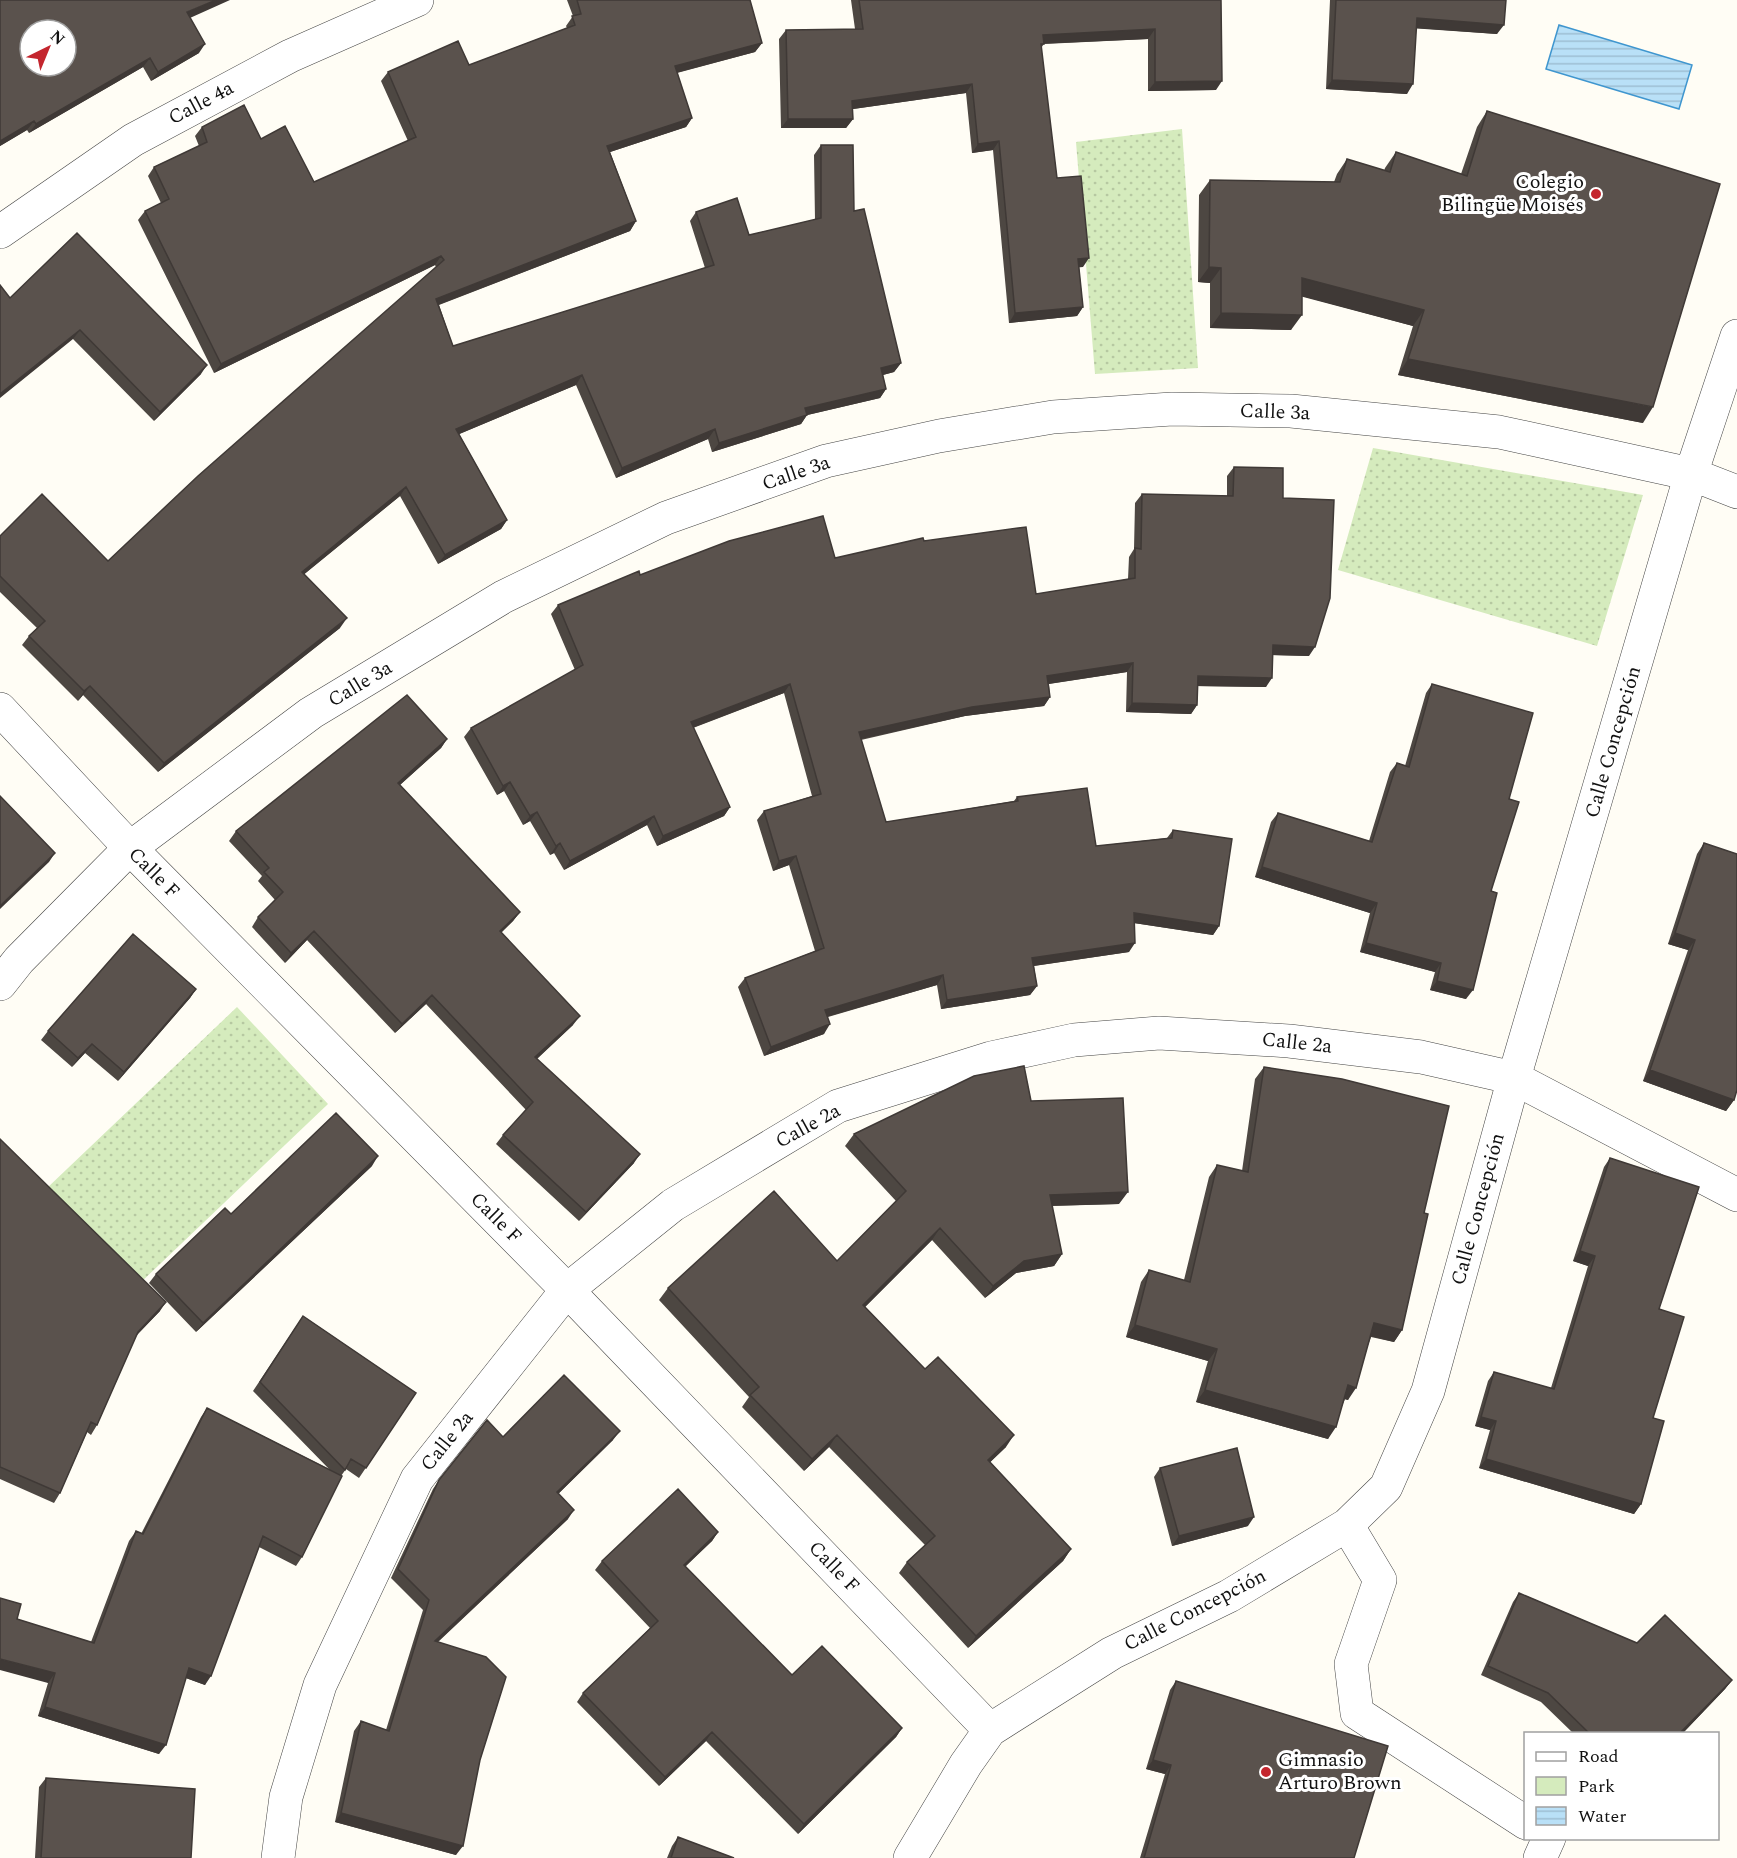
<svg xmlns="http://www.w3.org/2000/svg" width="1737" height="1858" viewBox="0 0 1737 1858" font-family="Spectral,serif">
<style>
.green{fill:url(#green-dots)}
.water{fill:url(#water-rules);stroke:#3f96cf;stroke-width:1.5}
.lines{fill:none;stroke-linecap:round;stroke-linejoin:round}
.minor-casing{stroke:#444;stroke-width:34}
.minor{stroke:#fff;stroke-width:33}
.wall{fill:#4d4742}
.shaded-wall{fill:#3f3936}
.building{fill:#5a524d;stroke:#3f3936;stroke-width:1.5;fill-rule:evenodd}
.poi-dot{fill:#c4262e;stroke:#fff;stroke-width:2}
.labels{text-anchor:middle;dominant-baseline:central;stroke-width:6;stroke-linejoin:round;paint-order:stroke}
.street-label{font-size:20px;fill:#111;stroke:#fff}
.poi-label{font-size:20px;fill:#111;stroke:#fff;text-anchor:end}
</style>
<defs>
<pattern id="green-dots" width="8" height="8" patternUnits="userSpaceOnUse" patternTransform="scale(1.5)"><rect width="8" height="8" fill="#d5ebbd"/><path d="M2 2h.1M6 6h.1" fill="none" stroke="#b6c8a1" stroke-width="1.8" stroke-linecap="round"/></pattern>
<pattern id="water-rules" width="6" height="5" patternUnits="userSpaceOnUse" patternTransform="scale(1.5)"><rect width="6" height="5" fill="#b9e0f7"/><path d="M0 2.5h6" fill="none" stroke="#9ebfd3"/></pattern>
</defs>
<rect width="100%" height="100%" fill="#fffdf5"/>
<path class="green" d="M1182,129l16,239 -103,6 -19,-232z
M1373,448l270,47 -46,151 -259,-76z
M237,1007l91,97 -190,181 -92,-96z"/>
<path class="water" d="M1559,25l133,40 -13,44 -133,-40z"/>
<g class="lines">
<defs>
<path id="minor" d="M0,232l133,-92 157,-84 127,-56
M0,709l130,139 437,442 423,440
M0,984l19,-24 111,-112 181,-135 192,-116 163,-79 160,-57 113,-25 114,-19 119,-8 119,2 208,21 192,42 46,18
M1347,1525l33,55 -29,84 6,49 169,110
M278,1858l8,-61 34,-112 97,-206 150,-189 106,-85 165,-99 153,-48 83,-18 85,-7 130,8 132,16 93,21 223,117
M910,1858l56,-94 24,-34 122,-77 117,-57 118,-71 39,-38 42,-96 86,-313 177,-604 46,-138
M1540,1858l9,-20"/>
</defs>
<use href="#minor" class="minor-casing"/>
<use href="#minor" class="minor"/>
</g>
<path class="wall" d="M0,0l190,18 9,35 -48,28 -8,-14 -114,66 -2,-3 -27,16z
M567,0h183l12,43 -7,9 -78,21 15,45 -6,9 -76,25 26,69 -6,10 -191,74 14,41 252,-78 -15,-47 6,-9 53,23 66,-15 -1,-65 7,-10 33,66 47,152 -7,9 -11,3 3,14 -6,9 -73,17 -6,9 -89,28 -4,-13 -92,39 -40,-93 -117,49 48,86 -6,9 -63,35 -38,-68 -96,78 36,54 -182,144 -75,-77 -5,6 -56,-56 7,-9 8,-8 -37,-36v-56l108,25 328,-294 -1,-2 -221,108 -76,-153 7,-9 16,-8 -13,-27 6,-9 45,-21 -4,-10 7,-9 59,12 53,43 94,-41 -27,-60 7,-9 81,-7 98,-37 -1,-2 7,-10z
M851,0h370l-5,90 -68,1v-52l-104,5 -3,4 16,130 26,89h-4l4,40 -6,9 -68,7 -16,-173 -21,3 -6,-60 -113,16v10l-7,9h-65l-2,-89 7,-9 69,-1z
M1330,0h176l-9,34 -81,-6 -9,66 -81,-5z
M1487,111l156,312 -245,-48 15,-49 -111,-30 -11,34 -81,-2v-45l-12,-1 1,-87 11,-15 124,2 3,-8 10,-15 37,12 1,-3 11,-16 65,22 16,-47z
M10,298l191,76 -47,47 -81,-82z
M1234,467l49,31 26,158 -37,-1 -6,32 -68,-1 -1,19 -6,9 -65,-2 1,-40 -78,12 1,13 -6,9 -79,10 -104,24 25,82 128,-21 3,-4 79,49 71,-8 6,-8 46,96 -6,9 -79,-12 -5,29 -95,14 3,20 -7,9 -89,14 -4,-24 -109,32 -4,17 -60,22 -26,-69 7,-9 70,-27 -26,-86 -16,6 -16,-51 7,-9 48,-15 -28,-103 -91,35 37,79 -6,9 -67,30 -10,-21 -83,45 -10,-17 -4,2 -20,-34 -7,4 -19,-34 -7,4 -33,-58 7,-9 104,-58 -24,-56 7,-9 82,-30 195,-17 89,-17 112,53 92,-15 1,-22 5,-8 1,-46 7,-9 85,2v-20z
M1432,684l77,115 -18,92 -25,108 -36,-9 5,-18 -75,-20 10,-39 -115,-36 16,-55 7,-9 91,28 21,-69 7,-9 8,3 21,-73z
M447,739l-6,9 -41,37 120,127 -7,9 -12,12 72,92 -36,34 97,104 -55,58 -83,-77 7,-9 23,-25 -100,-106 -31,29 -88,-93 -22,23 -33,-36 6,-10 17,-17 -17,-19 4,-5 -33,-35 7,-10z
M1704,843l30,257 -8,11 -83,-30 45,-131 -20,-6 29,-90z
M196,989l-6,9 -72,83 -33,-28 -13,14 -31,-27 7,-9z
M1264,1067l160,146 -22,117 -8,12 -23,-5 -23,63 -3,-1 -17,40 -132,-37 12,-41 -82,-24 15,-55 8,-12 35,10 25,-103 8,-12 25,6 13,-92z
M1031,1101l88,103 -67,2 10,48 -8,12 -38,7 -31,25 -53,-58 -67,67 60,62 81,78 -16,15 81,87 -8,12 -95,87 -69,-75 8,-11 18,-17 -96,-98 -25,24 -62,-64 7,-10 -90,-97 9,-12 169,-27 59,-60 -51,-55 9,-12z
M0,1139l160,172 -24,25 -39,89 -6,10 -4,-3 -27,61 -6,10 -54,-24z
M1610,1158l49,151 -6,109 -12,86 -7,10 -155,-46 11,-38 -15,-4 13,-45 6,-9 57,16 37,-122 -15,-5 31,-94z
M372,1166l-176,166 -47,-49 7,-9 75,-60z
M303,1316l113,77 -57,85 -13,-9 -5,7 -39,81 -6,9 -37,-19 -54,138 -19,-7 -27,76 -121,-38 10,-33 -31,-64 74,23 38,-101 7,-10 5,3 60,-117 6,-9 122,61 -76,-78z
M503,1437l110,3 -55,54 10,25 -130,123 42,118 -24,95 -121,-33 19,-91 7,-10 25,9 37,-120 -32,-32 42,-89 6,-9z
M1160,1468l88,58 -76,20 -18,-69z
M718,1532l-6,9 -27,26 107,108 110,53 -6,9 -98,97 -92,-93 -47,45 -82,-84 6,-9 67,-65 -55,-58 7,-9z
M1519,1593l118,50 95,37 -7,9 -43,45h-108l-33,-32 -60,-27 32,-73z
M1176,1681l178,177h-214l25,-84 -19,-5 24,-79z
M46,1778l145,80h-156l4,-71z
M678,1837l56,21h-67l5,-12z"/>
<path class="shaded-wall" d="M216,0h14l-49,22 6,-10z
M1417,18l87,7 -7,9 -87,-6z
M1155,29l-7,10 -112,5 7,-9z
M762,43l-7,9 -87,23 7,-9z
M205,44l-6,9 -48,28 7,-9z
M150,58l-7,9 -114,66 7,-9z
M1332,80l81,4 -6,10 -81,-5z
M1222,81l-6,9 -68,1 7,-9z
M972,84l-6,9 -120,17 6,-9z
M692,118l-6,9 -85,28 6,-9z
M788,119h65l-7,9h-65z
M34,121l-7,9 -27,16v-5z
M999,141l-6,9 -21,3 6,-9z
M636,221l-6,10 -200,77 6,-9z
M441,256l-6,9 -221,108 7,-9z
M1089,258l-6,9 -11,1 6,-9z
M1209,267l12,1 -11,15 -12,-1z
M1302,278l122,32 -11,16 -121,-32z
M1083,307l-6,9 -68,7 6,-10z
M1221,313l81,2 -11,15 -81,-2z
M80,330l-7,9 -73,59v-4z
M1408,359l245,48 -10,16 -245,-48z
M901,363l-7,9 -19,5 6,-9z
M207,365l-6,9 -47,47 6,-9z
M582,375l-6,10 -126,53 6,-9z
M886,389l-6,9 -81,19 6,-9z
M807,415l-6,9 -89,28 7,-9z
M715,429l-7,10 -92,39 6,-10z
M406,487l-6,9 -104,85 6,-9z
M507,520l-6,9 -63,35 7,-9z
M347,618l-7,10 -182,144 6,-9z
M1273,645l42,2 -6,9 -43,-1z
M1133,663l-6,9 -86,13 6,-9z
M1198,676l74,2 -6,9 -74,-1z
M790,684l-6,9 -100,38 7,-9z
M90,686l-7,9 -5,6 6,-10z
M1050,697l-6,9 -79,10 -113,25 7,-9 113,-25z
M1132,703l65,2 -6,9 -65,-2z
M447,739l-6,9 -49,44 6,-9z
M510,782l-6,9 -7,4 6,-9z
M730,807l-6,9 -67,30 6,-10z
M537,812l-7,9 -7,4 7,-9z
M654,816l-7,9 -83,45 6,-9z
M560,843l-6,10 -4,2 6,-9z
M55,853l-6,9 -49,47v-3z
M796,856l-7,9 -16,6 6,-10z
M1262,867l115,36 -7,10 -115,-36z
M520,912l-7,9 -20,19 7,-9z
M1134,913l85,13 -6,9 -86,-13z
M314,931l-7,9 -22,23 6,-10z
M1675,933l20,7 -7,10 -20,-6z
M1135,943l-6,9 -103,15 6,-9z
M1366,943l75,20 -6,9 -75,-20z
M943,975l-6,10 -118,34 6,-9z
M1437,981l36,9 -7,9 -36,-9z
M1037,986l-7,9 -89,14 6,-9z
M196,989l-6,9 -72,83 6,-9z
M432,995l-6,9 -31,29 7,-9z
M580,1016l-7,9 -44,41 6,-9z
M830,1024l-6,10 -60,22 7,-9z
M92,1044l-7,9 -13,14 6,-9z
M1650,1070l84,30 -8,11 -83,-30z
M640,1154l-6,9 -55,58 7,-9z
M378,1156l-6,10 -176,166 7,-9z
M1128,1192l-9,12 -77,2 8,-11z
M940,1228l-8,12 -77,77 8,-12z
M1580,1251l15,5 -7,10 -15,-5z
M1062,1254l-8,12 -38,7 -31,25 8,-12 31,-25z
M166,1302l-6,9 -29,30 7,-9z
M1374,1323l28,7 -8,12 -28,-7z
M1135,1325l82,24 -9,12 -82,-24z
M1348,1385l8,3 -8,12 -8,-2z
M1205,1390l131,37 -8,12 -132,-37z
M1481,1417l15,4 -6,9 -15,-4z
M620,1431l-7,9 -62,61 6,-9z
M837,1435l-8,12 -25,24 8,-12z
M1014,1435l-8,12 -26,25 8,-12z
M1486,1459l155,45 -7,10 -155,-46z
M574,1510l-6,9 -139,131 6,-9z
M1254,1517l-6,9 -76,20 7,-10z
M718,1532l-6,9 -35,33 7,-9z
M1071,1549l-8,12 -95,87 8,-12z
M0,1659l55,14 -7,10 -48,-13z
M189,1668l22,8 -6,9 -22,-8z
M1732,1680l-7,9 -43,45h-3z
M45,1707l121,38 -7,9 -121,-38z
M902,1728l-6,9 -98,97 6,-10z
M712,1732l-6,9 -47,45 6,-9z
M1153,1760l18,5 -6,9 -19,-5z
M341,1813l122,33 -7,9 -121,-33z"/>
<path class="building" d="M0,0h216l-29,12 18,32 -47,28 -8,-14 -114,66 -2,-3 -34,20zM30,30h36v36h-36z
M577,0h173l12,43 -87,23 17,52 -85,28 29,75 -200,78 17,47 261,-81 -18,-53 41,-14 12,37 72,-17v-73h32l1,66 10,-2 37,154 -20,5 5,21 -81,19 2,7 -88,28 -4,-14 -93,39 -40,-93 -126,54 51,91 -62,35 -39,-68 -104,85 45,46 -183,145 -74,-77 -6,5 -55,-55 16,-15 -45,-45v-40l42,-42 66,67 90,-85 246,-216 -3,-4 -220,108 -76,-153 24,-12 -15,-32 53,-25 -5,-15 42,-22 17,34 24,-13 29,56 102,-45 -28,-65 70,-31 11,24 106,-40 -3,-9 9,-2z
M859,0h362l1,81 -67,1v-53l-112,6 1,9h-3l16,134 24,-2 8,82 -11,1 5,48 -68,6 -16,-172 -21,3 -6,-60 -120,17 1,18h-65l-2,-89 77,-1z
M1336,0h170l-2,25 -87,-7 -4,66 -81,-4z
M1487,111l233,73 -67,223 -245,-48 16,-49 -122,-32v37l-81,-2v-45l-12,-1 1,-87 130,2 7,-23 43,13 6,-20 71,24z
M77,233l130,132 -47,47 -80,-82 -80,64v-109l10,13z
M1234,467l49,1v30l51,2 -4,98 -15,49 -42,-2 -1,33 -74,-2 -1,29 -65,-2 1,-40 -86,13 3,21 -78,10 -113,25 27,90 132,-21 -1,-4 70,-9 9,58 76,-8 1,-8 59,9 -13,87 -85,-13 1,30 -103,15 5,28 -90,14 -4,-25 -118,35 5,14 -59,23 -26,-69 79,-30 -28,-92 -17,5 -15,-50 57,-17 -31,-110 -99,38 39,85 -67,29 -9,-20 -84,45 -10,-18 -4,3 -19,-34 -7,4 -20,-34 -7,4 -32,-58 112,-63 -25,-60 81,-34 1,4 89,-34 94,-25 12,42 88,-20 1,3 102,-14 10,67 99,-16v-30l6,1 1,-55 91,2z
M1432,684l101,29 -24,86 10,3 -28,89 6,2 -24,97 -36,-9 4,-18 -75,-20 11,-40 -115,-36 16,-54 94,29 25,-79 12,4z
M407,695l40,44 -49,44 122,129 -20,19 80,85 -45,41 105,97 -54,58 -83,-77 30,-33 -101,-107 -30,29 -88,-93 -23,22 -33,-36 25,-25 -19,-20 5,-4 -33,-37z
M0,796l55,57 -55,53z
M1704,843l33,11v236l-3,10 -84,-30 45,-130 -20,-7z
M133,934l63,55 -72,83 -32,-28 -14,14 -30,-27z
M1024,1066l7,35 92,-3 5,94 -78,3 12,59 -38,7 -31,25 -53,-58 -77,77 62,64 13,-12 76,78 -26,25 83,89 -95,87 -69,-74 28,-26 -98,-101 -25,24 -62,-64 9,-8 -91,-99 106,-97 63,70 69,-70 -52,-57 120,-58z
M1264,1067l78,12 107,27 -25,107 4,1 -26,116 -28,-7 -18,65 -8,-3 -12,42 -131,-37 12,-41 -82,-24 14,-55 41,12 27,-117 31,7z
M336,1113l42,43 -175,167 -47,-49 69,-66 6,6z
M0,1139l166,163 -28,30 -41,93 -6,-3 -31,71 -60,-26z
M1610,1158l89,29 -40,122 25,8 -31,101 11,3 -23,83 -155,-45 10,-38 -15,-4 13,-45 60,17 41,-133 -15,-5z
M303,1316l113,77 -50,75 -15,-9 -6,11 -85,-88z
M564,1375l56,56 -63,61 17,18 -139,131 51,16 20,20 -26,83 -17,86 -122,-33 20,-92 28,10 40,-131 -31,-31 41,-89 48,-60 16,17z
M207,1408l135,68 -40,81 -39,-21 -52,140 -22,-8 -23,77 -121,-38 10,-34 -55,-14v-61l21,6 -4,15 77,24 42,-112 7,3z
M1237,1448l17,69 -75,19 -19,-68z
M678,1489l40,43 -34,33 108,110 30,-29 80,82 -98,96 -92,-92 -47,45 -82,-84 75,-72 -56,-60z
M1519,1593l118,50 28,-28 67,65 -53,54h-89l-42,-41 -60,-27z
M1176,1681l212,65 -34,112h-210l27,-93 -18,-5z
M46,1778l149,11 -4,69h-150z
M678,1837l56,21h-63z"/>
<g class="poi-dot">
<circle cx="1596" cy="194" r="6"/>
<circle cx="1266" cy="1772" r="6"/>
</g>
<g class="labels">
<g class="street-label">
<text transform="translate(201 103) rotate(-28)">Calle 4a</text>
<text transform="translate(1275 412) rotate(2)">Calle 3a</text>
<text transform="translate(796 473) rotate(-19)">Calle 3a</text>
<text transform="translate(360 684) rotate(-31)">Calle 3a</text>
<text transform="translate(1613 742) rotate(-74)">Calle Concepción</text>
<text transform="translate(154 873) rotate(45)">Calle F</text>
<text transform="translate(1297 1043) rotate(6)">Calle 2a</text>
<text transform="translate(808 1126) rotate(-29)">Calle 2a</text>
<text transform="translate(1478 1209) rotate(-75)">Calle Concepción</text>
<text transform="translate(496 1218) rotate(45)">Calle F</text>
<text transform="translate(447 1441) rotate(-51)">Calle 2a</text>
<text transform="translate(834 1567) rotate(46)">Calle F</text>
<text transform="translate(1195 1610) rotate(-27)">Calle Concepción</text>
</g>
<g class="poi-label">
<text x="1584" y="182">Colegio<tspan x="1584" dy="23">Bilingüe Moisés</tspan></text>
<text x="1278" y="1760" text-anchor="start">Gimnasio<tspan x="1278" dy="23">Arturo Brown</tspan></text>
</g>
</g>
<rect x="1524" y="1732" width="195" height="108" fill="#ffffff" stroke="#a0a0a0" stroke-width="1.5"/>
<rect x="1536" y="1752" width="30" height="9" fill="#ffffff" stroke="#a0a0a0" stroke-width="1.5"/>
<text x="1578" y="1762" font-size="18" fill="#111111">Road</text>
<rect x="1536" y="1777" width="30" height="18" fill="#d5ebbd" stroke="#a0a0a0" stroke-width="1.5"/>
<text x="1578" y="1792" font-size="18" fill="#111111">Park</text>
<rect x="1536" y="1807" width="30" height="18" fill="url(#water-rules)" stroke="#a0a0a0" stroke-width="1.5"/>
<text x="1578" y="1822" font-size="18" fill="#111111">Water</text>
<g transform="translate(48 48) rotate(43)"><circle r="28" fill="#ffffff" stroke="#a0a0a0" stroke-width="1.5"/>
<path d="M0-4.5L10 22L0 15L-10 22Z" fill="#c4262e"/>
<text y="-9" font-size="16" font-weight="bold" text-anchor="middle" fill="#111111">N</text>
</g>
</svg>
